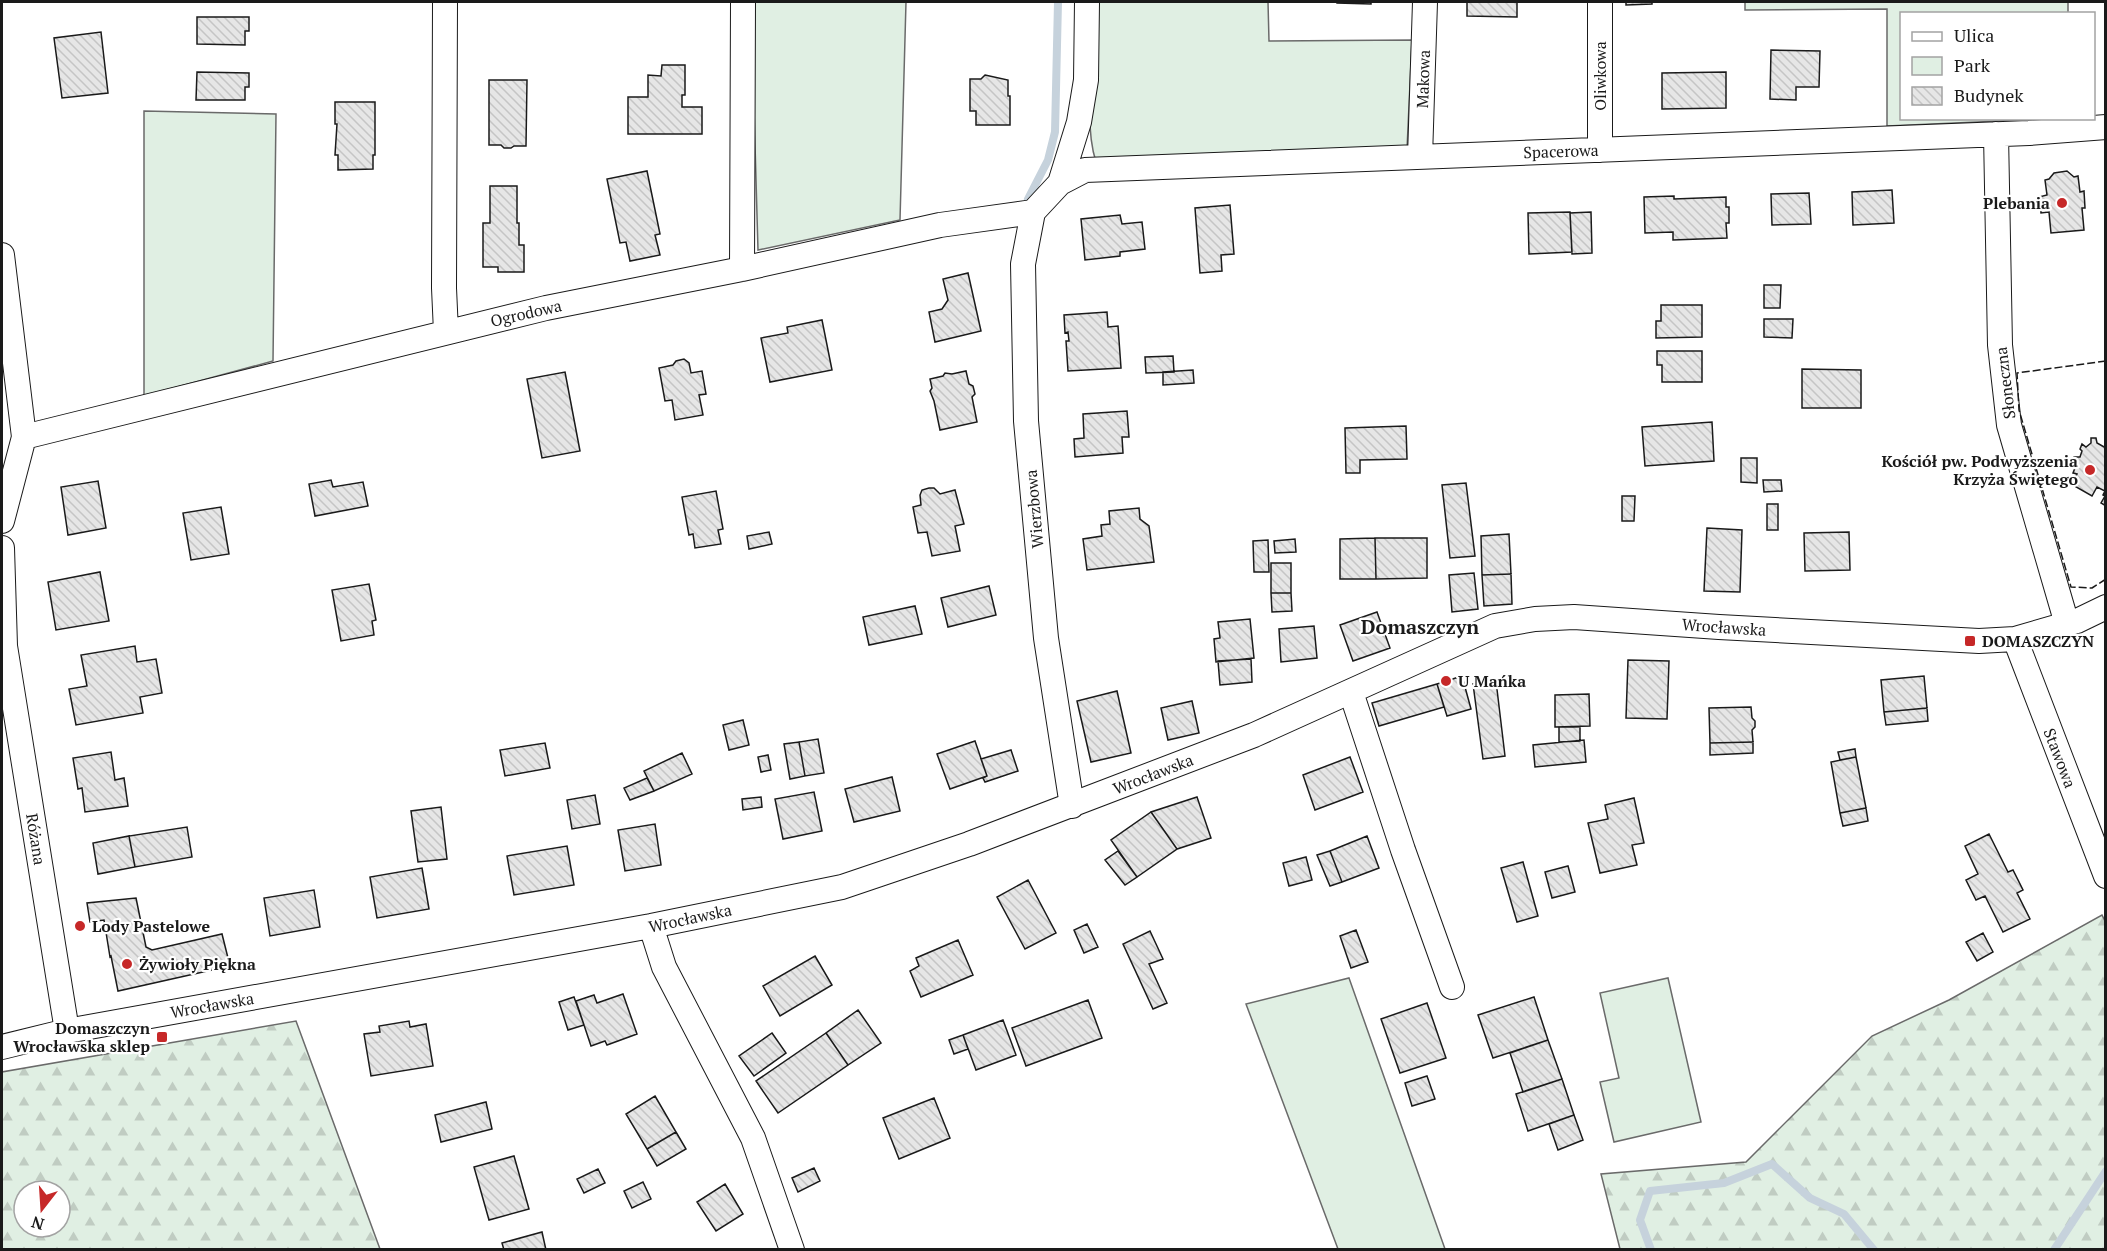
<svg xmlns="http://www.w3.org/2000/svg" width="2107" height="1251" viewBox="0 0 2107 1251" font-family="'PT Serif',serif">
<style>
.green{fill:#e0efe3;stroke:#6a6a6a;stroke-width:1.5}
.forest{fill:url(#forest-firs);stroke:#6a6a6a;stroke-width:1.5;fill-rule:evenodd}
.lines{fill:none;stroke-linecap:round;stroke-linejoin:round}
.stream{stroke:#c6d2dc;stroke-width:8}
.building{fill:url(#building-back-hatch);stroke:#1a1a1a;stroke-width:1.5}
.minor-casing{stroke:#1a1a1a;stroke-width:26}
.minor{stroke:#fff;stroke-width:24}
.fence{stroke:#1a1a1a;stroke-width:1.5;stroke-dasharray:8 3;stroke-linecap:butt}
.poi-dot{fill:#c62828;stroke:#fff;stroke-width:2}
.labels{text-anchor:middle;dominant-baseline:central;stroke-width:4.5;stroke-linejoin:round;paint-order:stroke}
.street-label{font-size:16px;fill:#1a1a1a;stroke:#fff}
.poi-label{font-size:16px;font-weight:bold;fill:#1a1a1a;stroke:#fff;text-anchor:start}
.quarter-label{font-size:20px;font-weight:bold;fill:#1a1a1a;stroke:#fff}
</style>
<defs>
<pattern id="forest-firs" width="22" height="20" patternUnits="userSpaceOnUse" patternTransform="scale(1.5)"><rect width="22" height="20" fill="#e0efe3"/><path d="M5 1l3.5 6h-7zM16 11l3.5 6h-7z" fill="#c0ccc2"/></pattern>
<pattern id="building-back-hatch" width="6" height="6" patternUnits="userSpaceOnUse" patternTransform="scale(1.5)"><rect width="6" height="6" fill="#e6e6e6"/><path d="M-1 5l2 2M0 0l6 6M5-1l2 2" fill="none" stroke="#c5c5c5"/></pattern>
</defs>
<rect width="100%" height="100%" fill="#fff"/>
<path class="green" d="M755,2h151l-6,218 -142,30 -6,-212z
M1098,2h170l1,39 143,-1 -5,109 -311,13c-14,-43 -1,-114 2,-160z
M1745,2h323v11l-166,1v104l144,1 -159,7v-117l-142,1z
M144,111l132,3 -3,247 -129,35z
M1349,978l96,271h-107l-92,-245z
M1668,978l33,144 -87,20 -14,-60 19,-4 -19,-85z"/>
<path class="forest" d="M2102,915l4,8 -1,326h-485l-19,-75 145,-12 126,-126 77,-36z
M296,1021l84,228h-378v-177zM24,1191h36v36h-36z"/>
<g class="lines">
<path class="stream" d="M1028,199l20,-39 7,-28 3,-130
M1651,1250l-11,-30 10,-29 74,-8 48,-19 38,34 34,16 30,36
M2054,1250l52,-79"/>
</g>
<path class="building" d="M1337,2h34v2l-34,-1z
M1467,2h50v15l-50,-1z
M1626,2h26v2l-26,1z
M197,17h52v14h-4v14l-48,-1z
M101,32l7,61 -46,5 -8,-60z
M1771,50l49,1 -1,36h-23v13l-26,-1z
M662,65h23v30h-3v12h20v27h-74v-37h20v-22l13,1z
M197,72l52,1v14h-4v13h-49z
M1726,72v36l-64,1v-36z
M985,75l23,5v16h2v29h-34v-14h-6v-32h11z
M489,80h38l-1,66h-12l-3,2h-7l-3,-3h-12z
M335,102h40v53h-2v14l-35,1v-15h-3l2,-31h-2z
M647,171l13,63 -5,1 5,20 -30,6 -4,-19 -6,1 -13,-64z
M2067,171l7,6 4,-1 2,16 4,-1 1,17h-3l2,22 -33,3 -2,-21 -8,1 -2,-16 8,-2 -2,-15 4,-1 5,-6z
M490,186h27v37h2v22h5v27h-26v-5h-15v-44h7z
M1892,190l2,33 -41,2 -1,-33z
M1809,193l2,31 -39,1 -1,-31z
M1674,196v3l52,-2v10h3v16h-3l1,15 -54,2v-8l-28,1 -1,-36z
M1230,205l4,49 -13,1 1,16 -22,2 -5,-65z
M1570,212l2,40 -43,2 -1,-41z
M1591,212l1,41 -20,1 -2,-41z
M1120,215l2,9 20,-2 3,27 -25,3v4l-35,4 -4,-41z
M968,273l13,58 -46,11 -6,-30 13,-3 6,-9 -5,-21z
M1764,285h17l-1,23h-16z
M1661,305h41v32l-46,1v-17h5z
M1107,312l1,15 10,-1 3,42 -53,3 -2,-30h3l-1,-9 -3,1 -1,-18z
M1764,319h29l-1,19 -28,-1z
M822,320l10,50 -62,12 -9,-44 27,-5 -1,-6z
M1657,351h45v31h-40v-17h-5z
M1173,356l1,16 -28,1 -1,-16z
M684,359l5,4 2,10 11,-2 4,23 -7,1 4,20 -28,5 -3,-20 -7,1 -6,-33 14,-3 3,-4z
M1802,369l59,1v38h-59z
M1193,370l1,13 -31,2v-13z
M966,371l3,13 4,2 2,8 -3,3 5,25 -37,8 -6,-29 -4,-10 2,-3 -2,-9 13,-3 2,-3 7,1z
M565,372l15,79 -38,7 -15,-79z
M1127,411l2,26h-7l1,16 -48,4 -1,-18 10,-1 -1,-24z
M1712,422l2,39 -69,5 -3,-39z
M1406,426l1,33 -47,1v13h-14l-1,-45z
M2091,438h5l1,5 9,5v58l-5,-3 4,-7 -2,-1 2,-4 -8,-4 -5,9 -21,-12 6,-10 -4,-1 4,-10 -4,-1 1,-5h6l2,-6 -2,-2 2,-5 4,3 5,-4z
M1741,458h16v25l-16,-1z
M331,480l2,7 30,-5 5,24 -53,10 -6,-32z
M1763,480h18l1,11 -18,1z
M98,481l8,47 -38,7 -7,-48z
M1466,483l9,73 -25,2 -8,-73z
M929,488h5l6,6 15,-4 9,34 -9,2 5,25 -28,5 -5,-24 -9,1 -5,-26 8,-2 -1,-10 2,-5z
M716,491l7,38 -5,1 3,14 -26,4 -2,-14 -4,1 -7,-38z
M1622,496h13l-1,25h-12z
M1767,504h11v26h-11z
M221,507l8,47 -38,6 -8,-47z
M1139,508l1,11 9,7 5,36 -67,8 -4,-31 19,-3 -1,-11 9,-1 -1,-13z
M1707,528l35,2 -2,62 -36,-1z
M769,532l3,12 -23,5 -2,-13z
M1849,532l1,38 -45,1 -1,-38z
M1509,534l2,40 -29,1 -1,-39z
M1375,538h52v40l-51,1z
M1375,538l1,41h-36v-40z
M1295,539l1,13 -21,1 -1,-12z
M1268,540l1,32h-15l-1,-31z
M1271,563h20v30h-20z
M100,572l9,49 -53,9 -8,-48z
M1474,573l4,36 -26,3 -3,-37z
M1511,574l1,30 -28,2 -2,-31z
M369,584l7,36 -4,1 2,14 -33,6 -9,-51z
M989,586l7,29 -48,12 -7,-29z
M1271,593h20l1,18 -20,1z
M915,606l7,28 -53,11 -6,-28z
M1377,612l13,36 -37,13 -13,-36z
M1250,619l4,39 -38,4 -2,-23 6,-1 -2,-16z
M1314,626l3,32 -36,4 -2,-33z
M135,646l2,16 19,-3 6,34 -22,4 3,16 -67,12 -7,-36 18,-3 -6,-31z
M1251,659l1,23 -32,3 -2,-24z
M1628,660l41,1 -2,58 -41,-1z
M1462,676l9,33 -24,7 -10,-32z
M1924,676l3,32 -43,4 -3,-32z
M1496,681l9,75 -22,3 -10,-75z
M1437,684l7,23 -65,19 -7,-23z
M1117,691l14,62 -40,9 -14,-61z
M1589,694l1,32 -35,1v-32z
M1192,701l7,32 -31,7 -7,-32z
M1751,707l1,11 3,3v6l-3,3 1,12 -43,1 -1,-35z
M1927,708l1,13 -42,4 -2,-13z
M743,720l6,25 -20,5 -6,-25z
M1559,727h21v14l-21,1z
M818,739l6,34 -19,3 -6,-34z
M1584,740l2,22 -51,5 -2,-22z
M975,741l12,35 -37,13 -13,-35z
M799,742l6,34 -15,3 -6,-35z
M1753,742v11l-43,2v-12z
M545,743l5,25 -45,8 -5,-26z
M1855,749l1,8 -16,3 -2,-8z
M1011,750l7,21 -33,11 -2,-4 4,-2 -6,-17z
M111,752l4,28 9,-2 4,28 -43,6 -3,-24 -4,1 -5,-31z
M682,753l10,21 -38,17 -10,-20z
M768,755l3,15 -10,2 -3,-15z
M1350,757l13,35 -48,18 -12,-35z
M1856,757l10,51 -26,5 -9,-51z
M892,777l8,34 -46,11 -9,-33z
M647,778l7,13 -24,9 -6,-12z
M814,792l8,39 -39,8 -8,-40z
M595,795l5,29 -28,5 -5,-29z
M761,797l1,10 -19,3 -1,-11z
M1197,797l14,41 -34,11 -26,-37z
M1634,798l10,45 -12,2 5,20 -37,8 -12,-50 20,-4 -3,-14z
M441,807l6,52 -29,3 -7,-51z
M1866,808l2,13 -25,5 -3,-13z
M1151,812l26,37 -40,28 -26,-37z
M655,824l6,41 -36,6 -7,-41z
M187,827l5,30 -57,10 -6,-31z
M1989,834l19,38 5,-2 10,20 -6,3 13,26 -27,13 -18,-36 -9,4 -10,-20 12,-6 -13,-28z
M129,836l6,31 -37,7 -5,-31z
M1367,836l12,32 -37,14 -12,-31z
M567,846l7,39 -60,10 -7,-39z
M1118,851l19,26 -12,8 -20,-25z
M1330,851l12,31 -12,4 -13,-31z
M1306,857l6,23 -23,6 -6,-23z
M1523,862l15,54 -21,6 -16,-54z
M1568,866l7,26 -23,6 -7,-26z
M422,868l7,41 -52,9 -7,-41z
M1028,880l28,53 -31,16 -28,-52z
M314,890l6,37 -50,9 -6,-38z
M136,898l10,49 6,3 70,-16 8,32 -112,25 -7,-35 -1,1 -6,-37 -14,2 -3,-19z
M1087,924l11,23 -14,6 -10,-23z
M1356,930l12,32 -17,6 -11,-32z
M1150,931l13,28 -14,5 18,39 -14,6 -30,-65z
M1983,933l10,19 -16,9 -11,-19z
M958,940l15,35 -52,22 -11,-26 9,-5 -3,-8z
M815,956l17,29 -52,31 -17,-30z
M623,994l14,40 -30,11 -2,-4 -14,5 -15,-45 18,-6 3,8z
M574,997l10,28 -16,5 -9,-28z
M1534,997l14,43 -55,18 -15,-43z
M1088,1000l14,38 -76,28 -14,-38z
M1427,1003l19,55 -46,15 -19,-54z
M858,1010l23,33 -33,22 -22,-32z
M1003,1020l13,35 -40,15 -13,-35z
M409,1021l1,6 16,-3 7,42 -62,10 -7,-42 16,-2 -1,-6z
M772,1033l14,20 -32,23 -15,-20z
M826,1033l22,32 -70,48 -22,-32z
M963,1035l5,14 -14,5 -5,-14z
M1548,1040l14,39 -39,13 -13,-39z
M1427,1076l8,23 -23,7 -7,-23z
M1562,1079l12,36 -46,16 -12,-37z
M655,1096l21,36 -29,17 -21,-35z
M934,1098l16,40 -51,21 -16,-41z
M486,1102l6,27 -51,13 -6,-27z
M1574,1115l9,25 -25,10 -9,-26z
M676,1132l10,17 -29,17 -10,-17z
M514,1156l15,53 -40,11 -15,-53z
M814,1168l6,13 -22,11 -6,-14z
M598,1169l7,14 -21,10 -7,-14z
M643,1182l8,17 -19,9 -8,-17z
M725,1184l18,30 -27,17 -19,-29z
M542,1232l4,18h-42l-2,-7z"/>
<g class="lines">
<defs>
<path id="minor" d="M445,2l-1,286 2,44
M1600,2v148
M1996,134l4,211 9,80 58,199
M1420,157l5,-155
M1060,183l19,-61 7,-42 1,-78
M1033,212l27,-29 25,-13 944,-37 77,-6
M1033,212l-10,52 3,157 20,217 26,168
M2,255l22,182 -22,84
M742,269l1,-267
M24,437l522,-129 196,-39 198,-44 93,-13
M2,548l3,98 62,385
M2015,639l91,237
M1351,692l52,158 49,137
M651,926l13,41 89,171 39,112
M2,1047l65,-16 584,-105 191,-39 127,-43 285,-109 241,-109 40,-7 39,-2 145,10 260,14 36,-2 62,-18 29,-14"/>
</defs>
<use href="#minor" class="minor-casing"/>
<use href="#minor" class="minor"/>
<path class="fence" d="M2106,361l-89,12 2,37 52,177 21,1 14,-9"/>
</g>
<g class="poi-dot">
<circle cx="2062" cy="203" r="6"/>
<circle cx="2090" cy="470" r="6"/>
<rect x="1964" y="635" width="12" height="12" rx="3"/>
<circle cx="1446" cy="681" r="6"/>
<circle cx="80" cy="926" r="6"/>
<circle cx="127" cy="964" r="6"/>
<rect x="156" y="1031" width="12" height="12" rx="3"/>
</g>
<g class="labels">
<g class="street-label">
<text transform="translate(1600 76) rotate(-90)">Oliwkowa</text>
<text transform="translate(1423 79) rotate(-88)">Makowa</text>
<text transform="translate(1561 151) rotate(-2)">Spacerowa</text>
<text transform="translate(526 313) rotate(-13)">Ogrodowa</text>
<text transform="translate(2005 383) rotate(-97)">Słoneczna</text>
<text transform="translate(1034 509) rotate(-95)">Wierzbowa</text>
<text transform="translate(1724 627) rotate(4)">Wrocławska</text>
<text transform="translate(2060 758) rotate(69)">Stawowa</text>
<text transform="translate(1153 774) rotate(-21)">Wrocławska</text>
<text transform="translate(36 839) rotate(81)">Różana</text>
<text transform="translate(690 918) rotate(-12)">Wrocławska</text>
<text transform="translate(212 1005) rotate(-10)">Wrocławska</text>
</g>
<g class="poi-label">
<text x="2050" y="203" text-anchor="end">Plebania</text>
<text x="2078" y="461" text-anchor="end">Kościół pw. Podwyższenia<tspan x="2078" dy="18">Krzyża Świętego</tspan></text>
<text x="1982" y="641">DOMASZCZYN</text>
<text x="1458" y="681">U Mańka</text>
<text x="92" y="926">Lody Pastelowe</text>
<text x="139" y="964">Żywioły Piękna</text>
<text x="150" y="1028" text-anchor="end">Domaszczyn<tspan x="150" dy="18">Wrocławska sklep</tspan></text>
</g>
<g class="quarter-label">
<text x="1420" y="626">Domaszczyn</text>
</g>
</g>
<rect width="2107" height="1251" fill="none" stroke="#1a1a1a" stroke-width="6"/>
<rect x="1900" y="12" width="195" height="108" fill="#ffffff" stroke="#a3a3a3" stroke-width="1.5"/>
<rect x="1912" y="32" width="30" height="9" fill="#ffffff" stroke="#a3a3a3" stroke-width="1.5"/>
<text x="1954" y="42" font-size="18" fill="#1a1a1a">Ulica</text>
<rect x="1912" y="57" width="30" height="18" fill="#e0efe3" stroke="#a3a3a3" stroke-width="1.5"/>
<text x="1954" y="72" font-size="18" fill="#1a1a1a">Park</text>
<rect x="1912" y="87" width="30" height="18" fill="url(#building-back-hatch)" stroke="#a3a3a3" stroke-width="1.5"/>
<text x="1954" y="102" font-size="18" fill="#1a1a1a">Budynek</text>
<g transform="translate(42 1209) rotate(197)"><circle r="28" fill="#ffffff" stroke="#a3a3a3" stroke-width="1.5"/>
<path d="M0-4.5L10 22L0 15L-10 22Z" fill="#c62828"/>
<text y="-9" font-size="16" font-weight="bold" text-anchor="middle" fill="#1a1a1a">N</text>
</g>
</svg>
